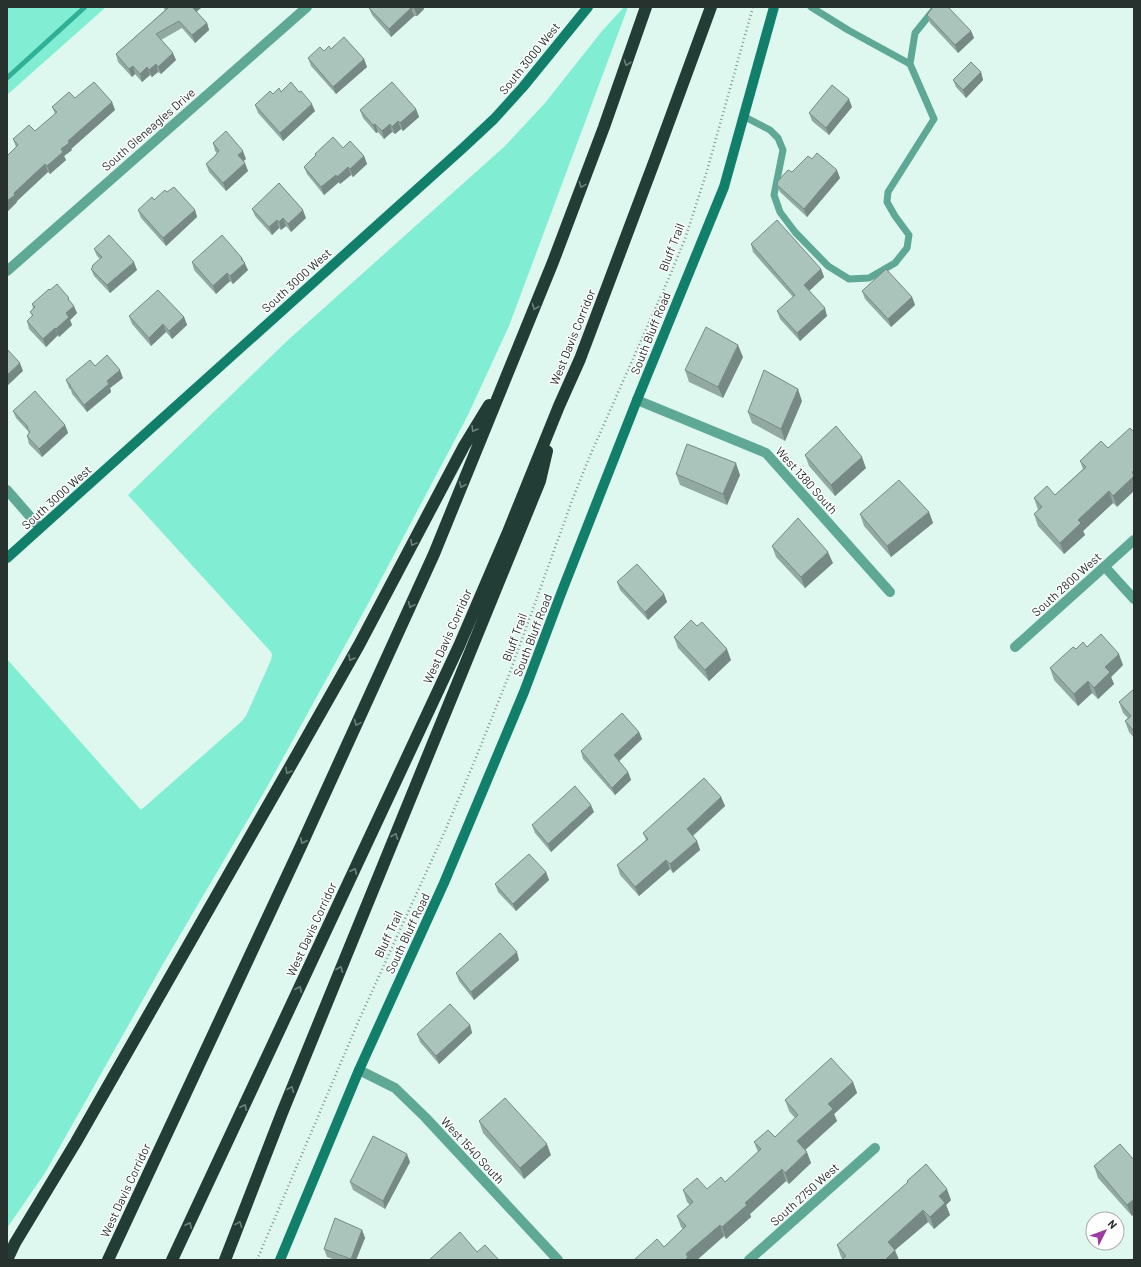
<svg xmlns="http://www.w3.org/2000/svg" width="1141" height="1267" viewBox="0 0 1141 1267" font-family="Barlow,sans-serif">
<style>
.green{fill:#81eed3}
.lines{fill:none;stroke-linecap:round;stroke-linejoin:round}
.stream{stroke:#30b197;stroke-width:5}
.path{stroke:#82948f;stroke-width:2.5;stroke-dasharray:1 3;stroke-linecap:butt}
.lane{stroke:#5ea895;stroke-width:7}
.street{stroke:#5ea895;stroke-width:10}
.secondary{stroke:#127f6b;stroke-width:10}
.highway{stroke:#223d36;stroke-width:12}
.wall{fill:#92a9a2}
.shaded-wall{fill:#778984}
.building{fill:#aac4bc;stroke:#778984}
.oneway{stroke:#6f817c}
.labels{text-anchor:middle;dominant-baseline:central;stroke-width:3;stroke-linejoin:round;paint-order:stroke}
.street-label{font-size:12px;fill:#27312e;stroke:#fefefe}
</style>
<rect width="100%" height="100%" fill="#def8f0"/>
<path class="green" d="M7,7h99l-99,88z
M624,7h4l-119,319 -42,91 -98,185 -102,185 -104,177 -118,209 -38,55v-569l134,151 101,-89 4,-5 25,-56 1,-5 -1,-3 -143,-157 159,-154 218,-195 40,-43 57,-72z"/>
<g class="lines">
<path class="stream" d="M7,78l78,-71"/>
<path class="path" d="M257,1260l102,-240 86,-189 30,-71 34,-85 64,-177 16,-40 82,-185 14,-34 21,-65 47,-167"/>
<path class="lane" d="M811,7l37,23 62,34
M743,116l27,14 8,8 5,12 -9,45 6,17 15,20 33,34 21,13 20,-1 26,-15 12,-15 2,-13 -14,-19 -8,-14 1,-10 46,-73 -24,-55 5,-31 21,-26"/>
<path class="street" d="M7,271l300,-264
M637,400l129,53 124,139
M7,490l33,38
M1105,567l29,32
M1015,647l119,-107
M359,1070l36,18 30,29 133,143
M749,1260l126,-112"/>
<path class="secondary" d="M7,558l456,-410 31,-29 29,-32 65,-80
M280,1260l79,-190 85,-187 80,-191 38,-101 75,-191 87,-213 50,-180"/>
<path class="highway" d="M7,1260l8,-17 61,-101 223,-391 60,-106 105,-199 25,-41
M108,1260l193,-414 133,-292 119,-292 51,-135 42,-120
M172,1260l287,-614 49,-114 51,-126 21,-47 76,-202 55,-150
M225,1260l57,-147 258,-632 7,-30"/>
</g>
<path class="wall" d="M163,7h39l-6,5 11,11 2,7 -14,13 -13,-15 -21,12 15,20 -15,14 -3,-2 -6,5 -2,-2 -8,7 -7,-8 -3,3 -14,-15 -2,-8 49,-44z
M370,7h53l1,2 -7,7h-3l-23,21 -19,-22 -3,-7z
M927,15l44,16 3,7 -16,15 -28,-30z
M324,51l40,8 3,8 -31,27 -25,-28 -3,-8z
M981,72l2,8 -17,18 -10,-11 -3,-7z
M281,92l34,19 -32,30 -25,-28 -3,-8 18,-11z
M75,98l37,4 3,8 -44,39 1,1 -8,6 2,4 -16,14 -2,-2 -31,29v1l-10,10 9,-65 -3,-8 22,-8 20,-17 -3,-7z
M852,107l-23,28 -17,-14 -3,-8z
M416,109l3,8 -16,14 -2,-2 -6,5 -3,-2 -8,7 -6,-7 -2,1 -13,-15 -3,-8z
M213,143l33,16 -3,2 5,10 -22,20 -17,-19 -3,-8 10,-9v-1l1,-1 -2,-2z
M343,148l21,8 3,8 -14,13 -2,-2 -11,9 -1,-2 -15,13 -17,-21 -3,-7 12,-11 -1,-2z
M812,159l28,19 -33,39 -27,-25 -3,-7 15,-13z
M167,192l28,18 2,7 -31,29 -25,-28 -3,-8z
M252,209l54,9 -15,14 -5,-6 -5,4 -2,-2 -7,7 -17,-19z
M751,244l70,25 3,8 -15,14 18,25 -27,25 -20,-22 -3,-8 16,-14 -40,-45z
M94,249l43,21 -27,23 -16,-17 -3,-7 2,-2 -1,-1 8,-7 -3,-3z
M242,258l6,12 -15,14 -3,-3 -14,13 -22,-24 -2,-8z
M50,290l20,11 7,12 -7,7 2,5 -13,12 -1,-2 -12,12 -17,-18 -2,-8 5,-5 -2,-4 3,-4 -1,-4z
M862,291l50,6 3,8 -24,22 -26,-28z
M129,316l55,1 3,8 -15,14 -6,-7 -15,14 -19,-22z
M743,357l-20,41 -34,-16 -4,-12z
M95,366l28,12 -13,10 1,4 -24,20 -15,-18 -1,-4 -2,-2 -3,-8z
M802,401l-17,40 -33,-18 -4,-11z
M13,411l52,14 3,8 -26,24 -13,-13 -2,-8 2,-2 -1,-3 -12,-13z
M1101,441l16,66 -4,-4 -30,28 2,4 -21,19 -26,-28 -4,-12 4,-4 -4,-12 21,-3 28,-26 -3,-8z
M805,455l61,13 -31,28 -26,-30z
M676,474l64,1 -13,30 -47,-20z
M929,512l4,11 -42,34 -27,-31 -4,-12z
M772,546l61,17 -28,25 -29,-31z
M617,582l47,12 3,8 -19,18 -28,-30z
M674,637l57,23 -22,21 -31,-33z
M1087,647l36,18 -12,12 3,7 -16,15 -6,-6 -14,13 -24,-26 -4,-12 26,-19z
M1134,689v49l-5,-6 -4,-11 3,-3 -5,-5 -4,-11z
M639,732l3,7 -23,22 9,11 3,8 -16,15 -32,-36 -2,-8z
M721,797l4,9 -32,30 4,5 3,9 -27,23 -3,-4 -31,27 -19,-21 -3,-10 29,-25 -3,-7z
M594,812l-43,40 -16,-19 -3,-8z
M546,872l3,8 -33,31 -18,-19 -3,-8z
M519,960l-45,40 -15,-19 -3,-8z
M470,1025l2,8 -33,31 -19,-22 -3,-8z
M853,1082l4,11 -23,21 3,7 -32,28 6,14 -22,21 -3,-3 -36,33 1,3 -25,22 -2,-3 -27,24h-63l30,-13 19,-18 -2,-2 -4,-11 13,-11 -3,-3 -4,-12 24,-1 18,-7 33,-30 -4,-10 21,-5 20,-19 -6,-7 -4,-11z
M479,1121l72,34 -27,24 -41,-46z
M1134,1160l-2,56 -34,-38 -4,-12z
M410,1162l-25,47 -32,-19 -3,-8z
M907,1181l44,19 -5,5 4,10 -16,14 -6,-7 -33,28 -52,9 -2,-2 -4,-12 70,-62z
M362,1230l3,8 -9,22h-20l-9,-3 -3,-8z"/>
<path class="shaded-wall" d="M191,7h11l-8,7z
M415,7h8l1,2 -7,7 -3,-8z
M411,8l3,8 -23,21 -2,-8z
M207,23l2,7 -14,13 -3,-8z
M971,31l3,7 -16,15 -3,-8z
M173,53l3,7 -15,14 -3,-7z
M364,59l3,8 -31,27 -3,-7z
M156,64l2,8 -6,5 -3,-7z
M133,66l2,8 -3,3 -3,-8z
M147,67l3,8 -8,7 -2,-8z
M981,72l2,8 -17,18 -3,-8z
M849,99l3,8 -23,28 -3,-7z
M112,102l3,8 -44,39 1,1 -8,6 2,4 -16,14 -3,-8 14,-17 7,-8z
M312,104l3,7 -32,30 -3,-8z
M416,109l3,8 -16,14 -3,-8z
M398,121l3,8 -6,5 -3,-7z
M375,124l3,8 -2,1 -3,-8z
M390,124l2,8 -8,7 -2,-8z
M243,151l3,8 -5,4 -3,-8z
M364,156l3,8 -14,13 -3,-8z
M245,163l3,8 -22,20 -3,-8z
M45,164l3,8 -31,29v1l-10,10v-11l7,-8z
M348,167l3,8 -11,9 -3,-7z
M837,170l3,8 -33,39 -3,-8z
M336,175l3,7 -15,13 -3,-8z
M195,210l2,7 -31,29 -3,-8z
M303,210l3,8 -15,14 -3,-8z
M283,218l3,8 -5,4 -2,-8z
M277,220l2,8 -7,7 -3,-8z
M242,258l6,12 -15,14 -3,-8z
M134,262l3,8 -27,23 -3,-8z
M821,269l3,8 -17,16 -3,-8z
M227,273l3,8 -14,13 -3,-8z
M912,297l3,8 -24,22 -3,-8z
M74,306l3,7 -7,7 2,5 -13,12 -3,-8 10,-16z
M825,308l2,8 -27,25 -3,-8z
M184,317l3,8 -15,14 -3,-8z
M163,324l3,8 -15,14 -2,-8z
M55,328l3,7 -12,12 -3,-8z
M738,345l5,12 -20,41 -5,-11z
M20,363l3,8 -16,15v-11z
M120,370l3,8 -13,10 1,4 -24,20 -3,-7 23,-24z
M798,389l4,12 -17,40 -4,-12z
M65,425l3,8 -26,24 -3,-8z
M862,457l4,11 -31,28 -4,-11z
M736,463l4,12 -13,30 -4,-11z
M1134,471v20l-17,16 -4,-11z
M1109,491l4,12 -30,28 2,4 -21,19 -4,-11 18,-23z
M929,512l4,11 -42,34 -4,-11z
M828,552l5,11 -28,25 -4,-11z
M664,594l3,8 -19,18 -3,-8z
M727,649l4,11 -22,21 -4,-11z
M1119,654l4,11 -12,12 3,7 -16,15 -4,-11 11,-21z
M1088,681l4,12 -14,13 -4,-12z
M639,732l3,7 -25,24 -3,-8z
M628,772l3,8 -16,15 -3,-7z
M721,797l4,9 -35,32 -3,-9z
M591,805l3,7 -43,40 -3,-8z
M697,841l3,9 -27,23 -3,-9z
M666,860l4,9 -31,27 -4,-9z
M546,872l3,8 -33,31 -3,-7z
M517,952l2,8 -45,40 -3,-8z
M470,1025l2,8 -33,31 -3,-8z
M853,1082l4,11 -23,21 3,7 -35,32 -5,-12 31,-37z
M547,1144l4,11 -27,24 -4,-11z
M807,1152l4,11 -22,21 -4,-11z
M407,1154l3,8 -25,47 -2,-8z
M782,1169l4,12 -36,33 1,3 -25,22 -4,-12 23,-24z
M947,1189l4,11 -5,5 4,10 -16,14 -4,-12 9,-21z
M1134,1199v15l-2,2 -5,-11z
M923,1210l5,12 -33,28 4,10h-14l3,-18z
M720,1225l4,11 -27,24h-12l1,-6z
M362,1230l3,8 -9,22h-5v-1z"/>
<path class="building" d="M167,7h25l15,16 -15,12 -13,-14 -23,13 17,19 -15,14 -2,-3 -7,6 -2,-3 -7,7 -7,-8 -4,3 -13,-15 52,-46z
M370,7h45l-1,1h-3l-22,21 -20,-21z
M933,7h15l23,24 -16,14 -28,-30z
M344,37l20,22 -31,28 -25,-29 12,-11 4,4 5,-5 2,3z
M971,62l10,10 -18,18 -10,-10z
M94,82l18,20 -44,39 1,2 -8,6 2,3 -16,14 -2,-2 -31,29 1,2 -8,6v-45l11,-11 -5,-6 16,-14 6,6 22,-19 -5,-5 17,-15 6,6z
M291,82l8,10 2,-1 11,13 -32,29 -25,-28 15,-14 3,3 6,-6 2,4z
M392,82l24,27 -16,14 -2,-2 -6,6 -2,-3 -8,7 -7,-7 -2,1 -13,-15z
M832,85l17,14 -23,29 -17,-15z
M226,131l17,20 -5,4 7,8 -22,20 -17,-19 10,-9v-1l3,-3 -6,-8z
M333,137l10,11 7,-7 14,15 -14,13 -2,-2 -11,10 -1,-2 -15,12 -17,-20 12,-12 -1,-1z
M817,153l20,17 -33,39 -27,-24 1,-4 10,-11 4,2 16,-16 4,3z
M279,183l24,27 -15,14 -5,-6 -4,4 -2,-2 -8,7 -17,-18z
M174,187l21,23 -32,28 -25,-28 14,-13 2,3 11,-10 2,2z
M777,220l44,49 -17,16 21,23 -28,25 -20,-22 18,-16 -44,-51z
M109,235l25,27 -27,23 -16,-16 2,-2 -1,-1 10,-9 -8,-8z
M222,235l20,23 -1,1 4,4 -15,13 -3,-3 -14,13 -21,-24z
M886,269l26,28 -24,22 -26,-28z
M57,284l12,14 -1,1 6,7 -8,7 3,4 -13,12 -1,-1 -12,11 -16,-18 6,-6 -3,-3 5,-5 -3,-3 17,-15 1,1z
M158,290l26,27 -15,14 -6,-7 -14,14 -20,-22z
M706,327l32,18 -20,42 -33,-17z
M7,349l13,14 -13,12z
M107,355l13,15 -13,11 2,3 -25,21 -14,-19h1l-5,-6 24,-20 5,6z
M764,370l34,19 -17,40 -33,-17z
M35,391l30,34 -26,24 -12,-13 3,-4 -3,-4 1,-1 -15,-16z
M836,426l26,31 -31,28 -26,-30z
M1130,428l3,3 1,-1v41l-2,1 2,3v1l-21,20 -4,-5 -31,29 3,3 -21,20 -26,-29 8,-7 -8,-9 13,-12 8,9 31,-28 -6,-6 21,-20 7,7z
M687,444l49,19 -13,31 -47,-20z
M899,480l30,32 -42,34 -27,-32z
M798,518l30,34 -27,25 -29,-31z
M637,564l27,30 -19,18 -28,-30z
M691,620l6,6 5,-4 25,27 -22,21 -31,-33z
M1101,634l18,20 -14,13 5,5 -16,16 -6,-7 -14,13 -24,-26 23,-21 3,2 7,-7 4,5z
M1134,689v42l-9,-10 6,-5 -12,-14z
M622,713l17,19 -25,23 14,17 -16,16 -31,-37z
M704,778l17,19 -34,32 10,12 -27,23 -4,-4 -31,27 -18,-22 31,-26 -5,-6z
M575,786l16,19 -43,39 -16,-19z
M529,854l17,18 -33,32 -18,-20z
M500,933l17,19 -46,40 -15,-19z
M450,1004l20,21 -34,31 -19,-22z
M831,1058l22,24 -25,22 5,5 -36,32 10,11 -22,21 -3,-4 -37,34 2,2 -25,22 -2,-2 -34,29 2,3 -3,3h-51l23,-21 7,8 22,-21 -9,-10 16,-14 -10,-12 14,-12 10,11 14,-12 4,5 36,-33 -7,-7 14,-12 7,7 23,-22 -13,-15z
M505,1098l42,46 -27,24 -41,-47z
M373,1136l34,18 -24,47 -33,-19z
M1120,1144l14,16v39l-7,6 -33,-39z
M926,1164l21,25 -8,7 6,7 -15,14 -7,-7 -35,32 7,8 -10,10h-44l5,-4 -9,-11 71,-63 -1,-1z
M335,1218l27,12 -11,29 -27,-10z
M460,1232l17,20 8,-7 14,15h-70z"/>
<defs><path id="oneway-chevron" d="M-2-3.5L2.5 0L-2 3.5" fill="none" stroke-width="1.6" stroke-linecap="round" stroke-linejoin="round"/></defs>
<g class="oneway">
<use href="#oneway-chevron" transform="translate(627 63) rotate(109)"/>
<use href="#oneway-chevron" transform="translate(582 185) rotate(111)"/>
<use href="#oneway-chevron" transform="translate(535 307) rotate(112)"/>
<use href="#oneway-chevron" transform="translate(474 429) rotate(121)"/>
<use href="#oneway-chevron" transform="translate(462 485) rotate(112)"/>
<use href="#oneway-chevron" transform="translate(413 543) rotate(118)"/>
<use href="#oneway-chevron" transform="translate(411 605) rotate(114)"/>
<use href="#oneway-chevron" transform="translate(351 658) rotate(119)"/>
<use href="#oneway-chevron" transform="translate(357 723) rotate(114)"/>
<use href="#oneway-chevron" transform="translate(288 771) rotate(120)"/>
<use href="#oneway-chevron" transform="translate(395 836) rotate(-68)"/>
<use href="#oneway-chevron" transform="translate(303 841) rotate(115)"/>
<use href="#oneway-chevron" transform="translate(354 871) rotate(-65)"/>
<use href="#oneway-chevron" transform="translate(340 969) rotate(-68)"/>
<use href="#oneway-chevron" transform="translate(299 989) rotate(-65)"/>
<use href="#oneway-chevron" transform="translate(291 1089) rotate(-68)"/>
<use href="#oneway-chevron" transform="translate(244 1107) rotate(-65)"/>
<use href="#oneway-chevron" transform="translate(239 1224) rotate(-69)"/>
<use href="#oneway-chevron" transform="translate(189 1225) rotate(-65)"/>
</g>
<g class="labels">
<g class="street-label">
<text transform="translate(529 58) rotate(-51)">South 3000 West</text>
<text transform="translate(148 129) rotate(-41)">South Gleneagles Drive</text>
<text transform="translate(671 247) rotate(-69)">Bluff Trail</text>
<text transform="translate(296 280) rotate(-42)">South 3000 West</text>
<text transform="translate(650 333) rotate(-68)">South Bluff Road</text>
<text transform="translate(572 337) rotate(-68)">West Davis Corridor</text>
<text transform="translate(807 480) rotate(48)">West 1380 South</text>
<text transform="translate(56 497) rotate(-42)">South 3000 West</text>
<text transform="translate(1066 584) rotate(-42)">South 2800 West</text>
<text transform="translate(532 635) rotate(-69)">South Bluff Road</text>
<text transform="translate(447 636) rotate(-66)">West Davis Corridor</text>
<text transform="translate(514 637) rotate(-70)">Bluff Trail</text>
<text transform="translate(311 929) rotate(-65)">West Davis Corridor</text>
<text transform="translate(407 933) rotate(-65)">South Bluff Road</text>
<text transform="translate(388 934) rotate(-65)">Bluff Trail</text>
<text transform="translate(473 1150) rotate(47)">West 1540 South</text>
<text transform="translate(125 1190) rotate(-65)">West Davis Corridor</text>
<text transform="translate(804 1194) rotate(-42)">South 2750 West</text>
</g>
</g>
<rect width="1141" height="1267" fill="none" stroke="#27312e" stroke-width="16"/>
<g transform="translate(1105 1231) rotate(48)"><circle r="19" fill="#fefefe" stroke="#a8acab"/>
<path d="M0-3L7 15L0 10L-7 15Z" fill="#9d3ba2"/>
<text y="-6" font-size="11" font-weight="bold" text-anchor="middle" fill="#27312e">N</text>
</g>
</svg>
